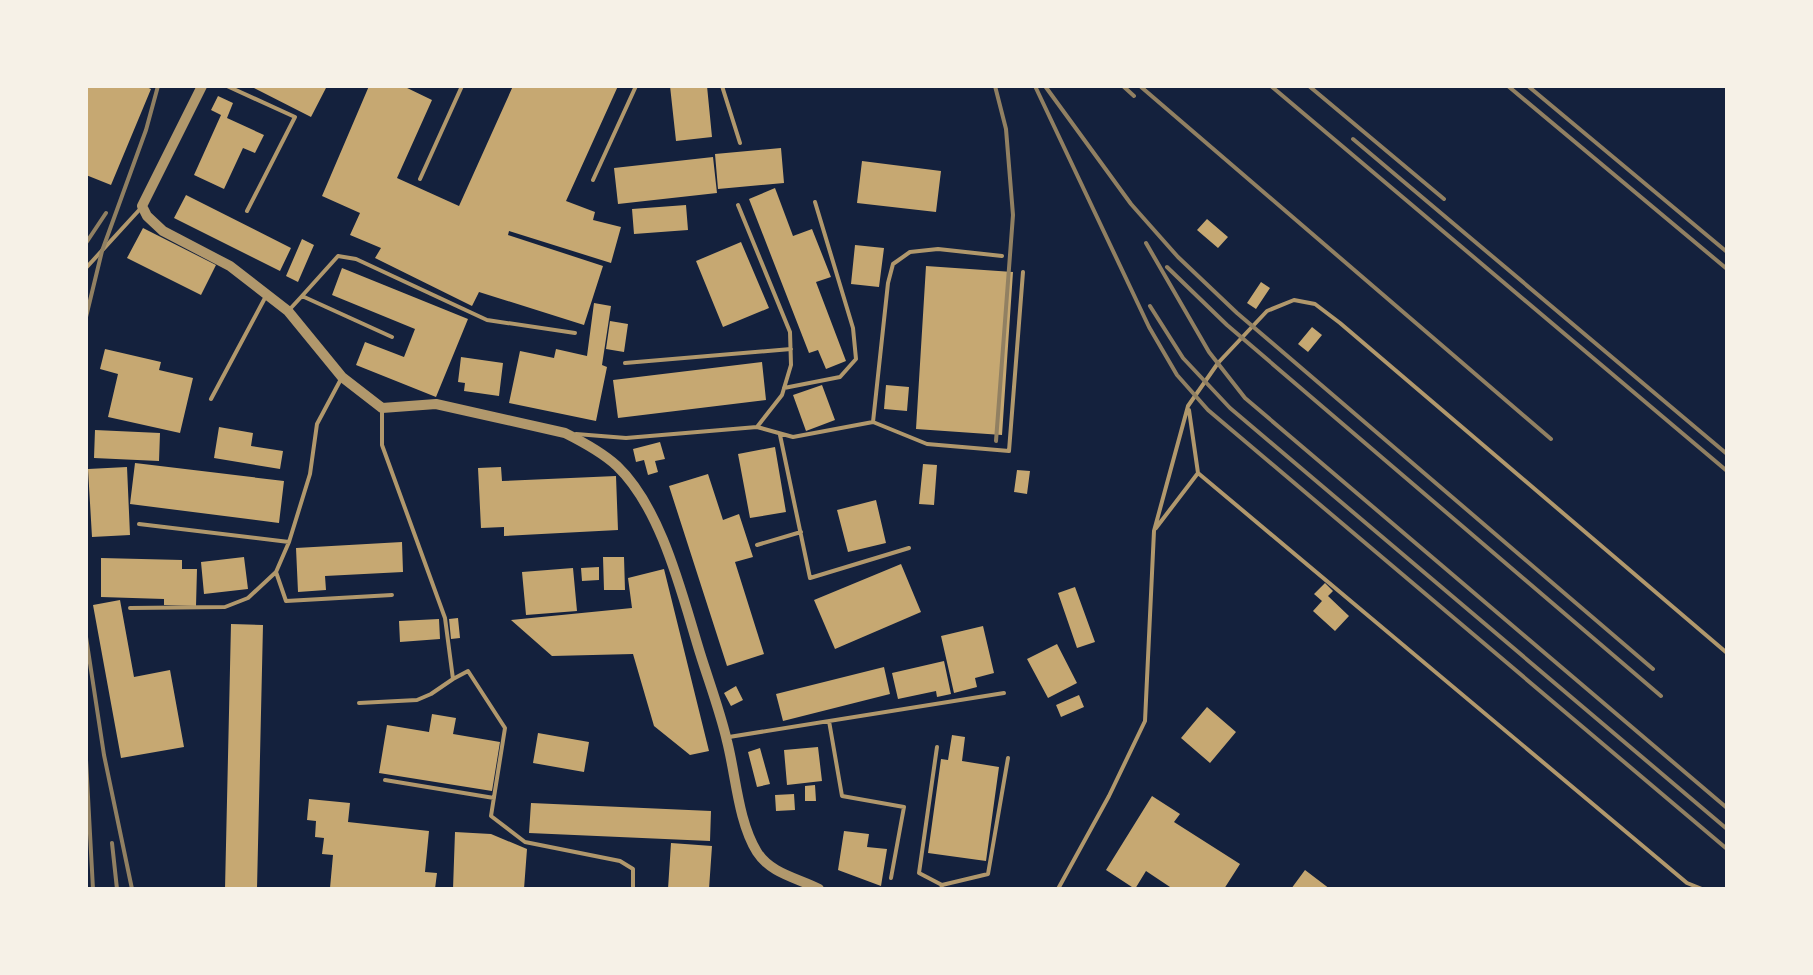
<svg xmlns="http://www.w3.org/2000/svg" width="1813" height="975" viewBox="0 0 1813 975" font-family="Helvetica,sans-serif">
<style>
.building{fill:#c6a872}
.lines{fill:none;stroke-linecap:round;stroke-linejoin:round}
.service{stroke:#b1986c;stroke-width:4}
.tertiary{stroke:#b1986c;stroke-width:10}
.rail{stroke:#918062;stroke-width:4}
</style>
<rect width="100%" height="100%" fill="#14213d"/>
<path class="building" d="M86,86h58l7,3 -40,96 -25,-10z
M250,86h77l-16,31z
M369,86h34l29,14 -35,78 62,28 54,-120h105l-52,115 29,11 -2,8 28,7 -10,36 -102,-32 -1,4 95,31 -19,59 -105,-33 -7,14 -97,-48 6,-10 -31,-13 10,-22 -38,-17z
M670,86h37l5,51 -36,4z
M218,96l15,7 -6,15 37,17 -9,18 -12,-5 -19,41 -30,-14 27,-60 -10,-5z
M781,148l3,35 -66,6 -3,-35z
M713,157l4,36 -99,11 -4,-36z
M862,161l79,10 -5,41 -79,-9z
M775,188l18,48 19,-7 19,48 -15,5 30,79 -20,8 -8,-19 -9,3 -60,-154z
M186,195l105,53 -11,23 -106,-53z
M686,205l2,25 -54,4 -2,-25z
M1207,219l21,18 -10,11 -21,-18z
M143,228l73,37 -15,30 -74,-37z
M302,239l12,6 -16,37 -12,-6z
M741,242l28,66 -46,19 -27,-66z
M855,245l29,3 -5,39 -28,-3z
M926,266l87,6 -11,163 -86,-6z
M342,268l126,51 -32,78 -80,-32 9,-23 39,15 11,-28 -83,-34z
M1261,282l9,6 -14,21 -9,-6z
M594,303l17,3 -9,59 5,2 -11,54 -87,-18 11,-52 34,7 2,-9 31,7z
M610,321l18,3 -4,28 -18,-3z
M1312,327l10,8 -14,17 -10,-8z
M105,349l56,13 -2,8 34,8 -13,55 -72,-16 10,-43 -18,-5z
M461,357l42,6 -4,33 -35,-5 1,-8 -7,-1z
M762,362l4,38 -148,18 -5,-38z
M822,385l13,35 -29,11 -13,-36z
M886,385l23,2 -2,24 -23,-2z
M219,427l34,6 -2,13 32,5 -3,18 -66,-11z
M95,430l65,3 -1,28 -65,-3z
M660,442l5,17 -10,2 3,11 -10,3 -4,-15 -8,2 -3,-13z
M775,447l11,65 -36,6 -12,-64z
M135,463l149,18 -5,42 -149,-19z
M923,464l14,1 -3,40 -15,-1z
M127,467l3,68 -38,2 -4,-68z
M501,467l1,14 114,-5 2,54 -114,6v-9l-23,1 -3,-60z
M1017,470l13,1 -3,23 -13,-2z
M708,474l15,46 16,-6 14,43 -18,5 29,92 -37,12 -58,-180z
M876,500l10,43 -38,9 -11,-42z
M402,542l1,30 -78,4 1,14 -28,2 -2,-44z
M244,557l4,32 -44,5 -3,-32z
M603,557h21l1,33h-21z
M101,558l81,2v9h15l-1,37 -32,-1v-6l-63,-2z
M901,564l20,48 -86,37 -21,-49z
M599,567v13l-17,1 -1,-13z
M573,568l4,43 -51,4 -4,-43z
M664,569l45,182 -19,4 -36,-29 -21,-72 -81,2 -41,-36 121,-12 -4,-30z
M1325,583l8,8 -5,5 21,20 -14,15 -22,-20 9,-10 -8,-7z
M1075,587l20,55 -18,6 -19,-55z
M120,600l14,77 36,-7 14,77 -63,11 -28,-153z
M458,618l2,20 -9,1 -2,-20z
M439,619l1,20 -40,3 -1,-21z
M231,624l32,1 -6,264h-32z
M983,626l11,47 -19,5 2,9 -23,6 -13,-57z
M1057,644l20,39 -29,15 -21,-39z
M944,661l7,33 -14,3 -1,-6 -38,8 -6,-26z
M884,667l6,27 -107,27 -7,-27z
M736,686l7,14 -12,6 -7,-13z
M1079,695l5,12 -23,10 -5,-12z
M1207,707l29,25 -26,31 -29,-25z
M432,714l24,4 -3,16 47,8 -8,49 -113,-18 8,-48 42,7z
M538,733l51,9 -5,30 -51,-9z
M952,735l13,2 -3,24 37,6 -13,94 -58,-8 13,-94 7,1z
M818,747l4,34 -35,4 -3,-35z
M760,748l10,36 -13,3 -9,-35z
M815,785l1,16h-11v-15z
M794,794l1,16 -19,1 -1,-16z
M1152,796l28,18 -6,8 66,42 -16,25h-51l-27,-18 -11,18 -29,-19z
M309,799l41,4 -2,19 81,9 -4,41 12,1 -2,16 -105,-1 3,-33 -11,-1 2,-16 -9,-1 1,-16 -9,-1z
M531,803l180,8 -1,30 -181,-8z
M844,831l25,3 -2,13 20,2 -6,37 -43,-16z
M455,832l36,2 36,15 -3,40h-71z
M671,843l41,3 -3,43h-41z
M1305,870l25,19h-39z"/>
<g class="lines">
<path class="service" d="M227,86l68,31 -48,94
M722,86l18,57
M420,179l42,-93
M593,180l43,-94
M738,205l52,127 1,33 -9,30 -25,32
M86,268l55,-60
M302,296l36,-40 18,3 131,61 88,13
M290,309l12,-13 90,41
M625,363l166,-14
M784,388l56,-11 16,-18 -3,-31 -38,-126
M211,399l55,-103
M382,410v35l63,173 8,61 15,-8 37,57 -14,88 34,26 95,19 13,8v20
M1189,410l9,63 489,410 15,6
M873,422l15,-139 5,-19 17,-12 28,-3 64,7
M576,434l50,4 131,-11 36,10 80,-15 54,22 82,7 14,-179
M780,435l30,143 99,-30
M139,524l150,18
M1156,528l42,-55
M757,545l44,-13
M276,572l10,29 106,-6
M130,608l95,-1 23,-9 28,-26 13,-30 21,-68 7,-50 24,-45
M359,703l58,-3 14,-6 22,-15
M829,721l13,75 62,11 -13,71
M729,737l275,-44
M937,747l-18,126 23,12
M385,780l109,18
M941,889l1,-4 46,-11 20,-116
M1058,889l51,-93 36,-75 9,-190 34,-125 30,-43 49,-52 27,-11 21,4 25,19 387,330"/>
<path class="tertiary" d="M202,86l-60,120 5,10 16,15 67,35 58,45 54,66 40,31 54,-4 129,29c18,9 37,19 52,33 45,43 65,129 83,187 9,29 20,58 27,88 9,35 11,80 30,111 14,22 41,26 62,37"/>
<path class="rail" d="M995,86l11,43 7,86 -17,226
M1035,86l114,241 28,48 31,35 519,439
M1045,86l86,118 47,53 59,56 416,356
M1123,86l11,10
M1140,86l411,353
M1271,86l456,385
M1309,86l135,113
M1508,86l219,183
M1528,86l199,166
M1353,139l374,315
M86,243l20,-30
M1146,243l63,109 36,46 482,410
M1167,267l60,58 434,371
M1150,306l33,52 47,50 497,421
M86,317l16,-66 44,-121 12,-44
M86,637l18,118 28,134
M86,760l7,129
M112,843l5,46"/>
</g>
<rect width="1813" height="975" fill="none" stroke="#f6f1e7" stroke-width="176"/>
</svg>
